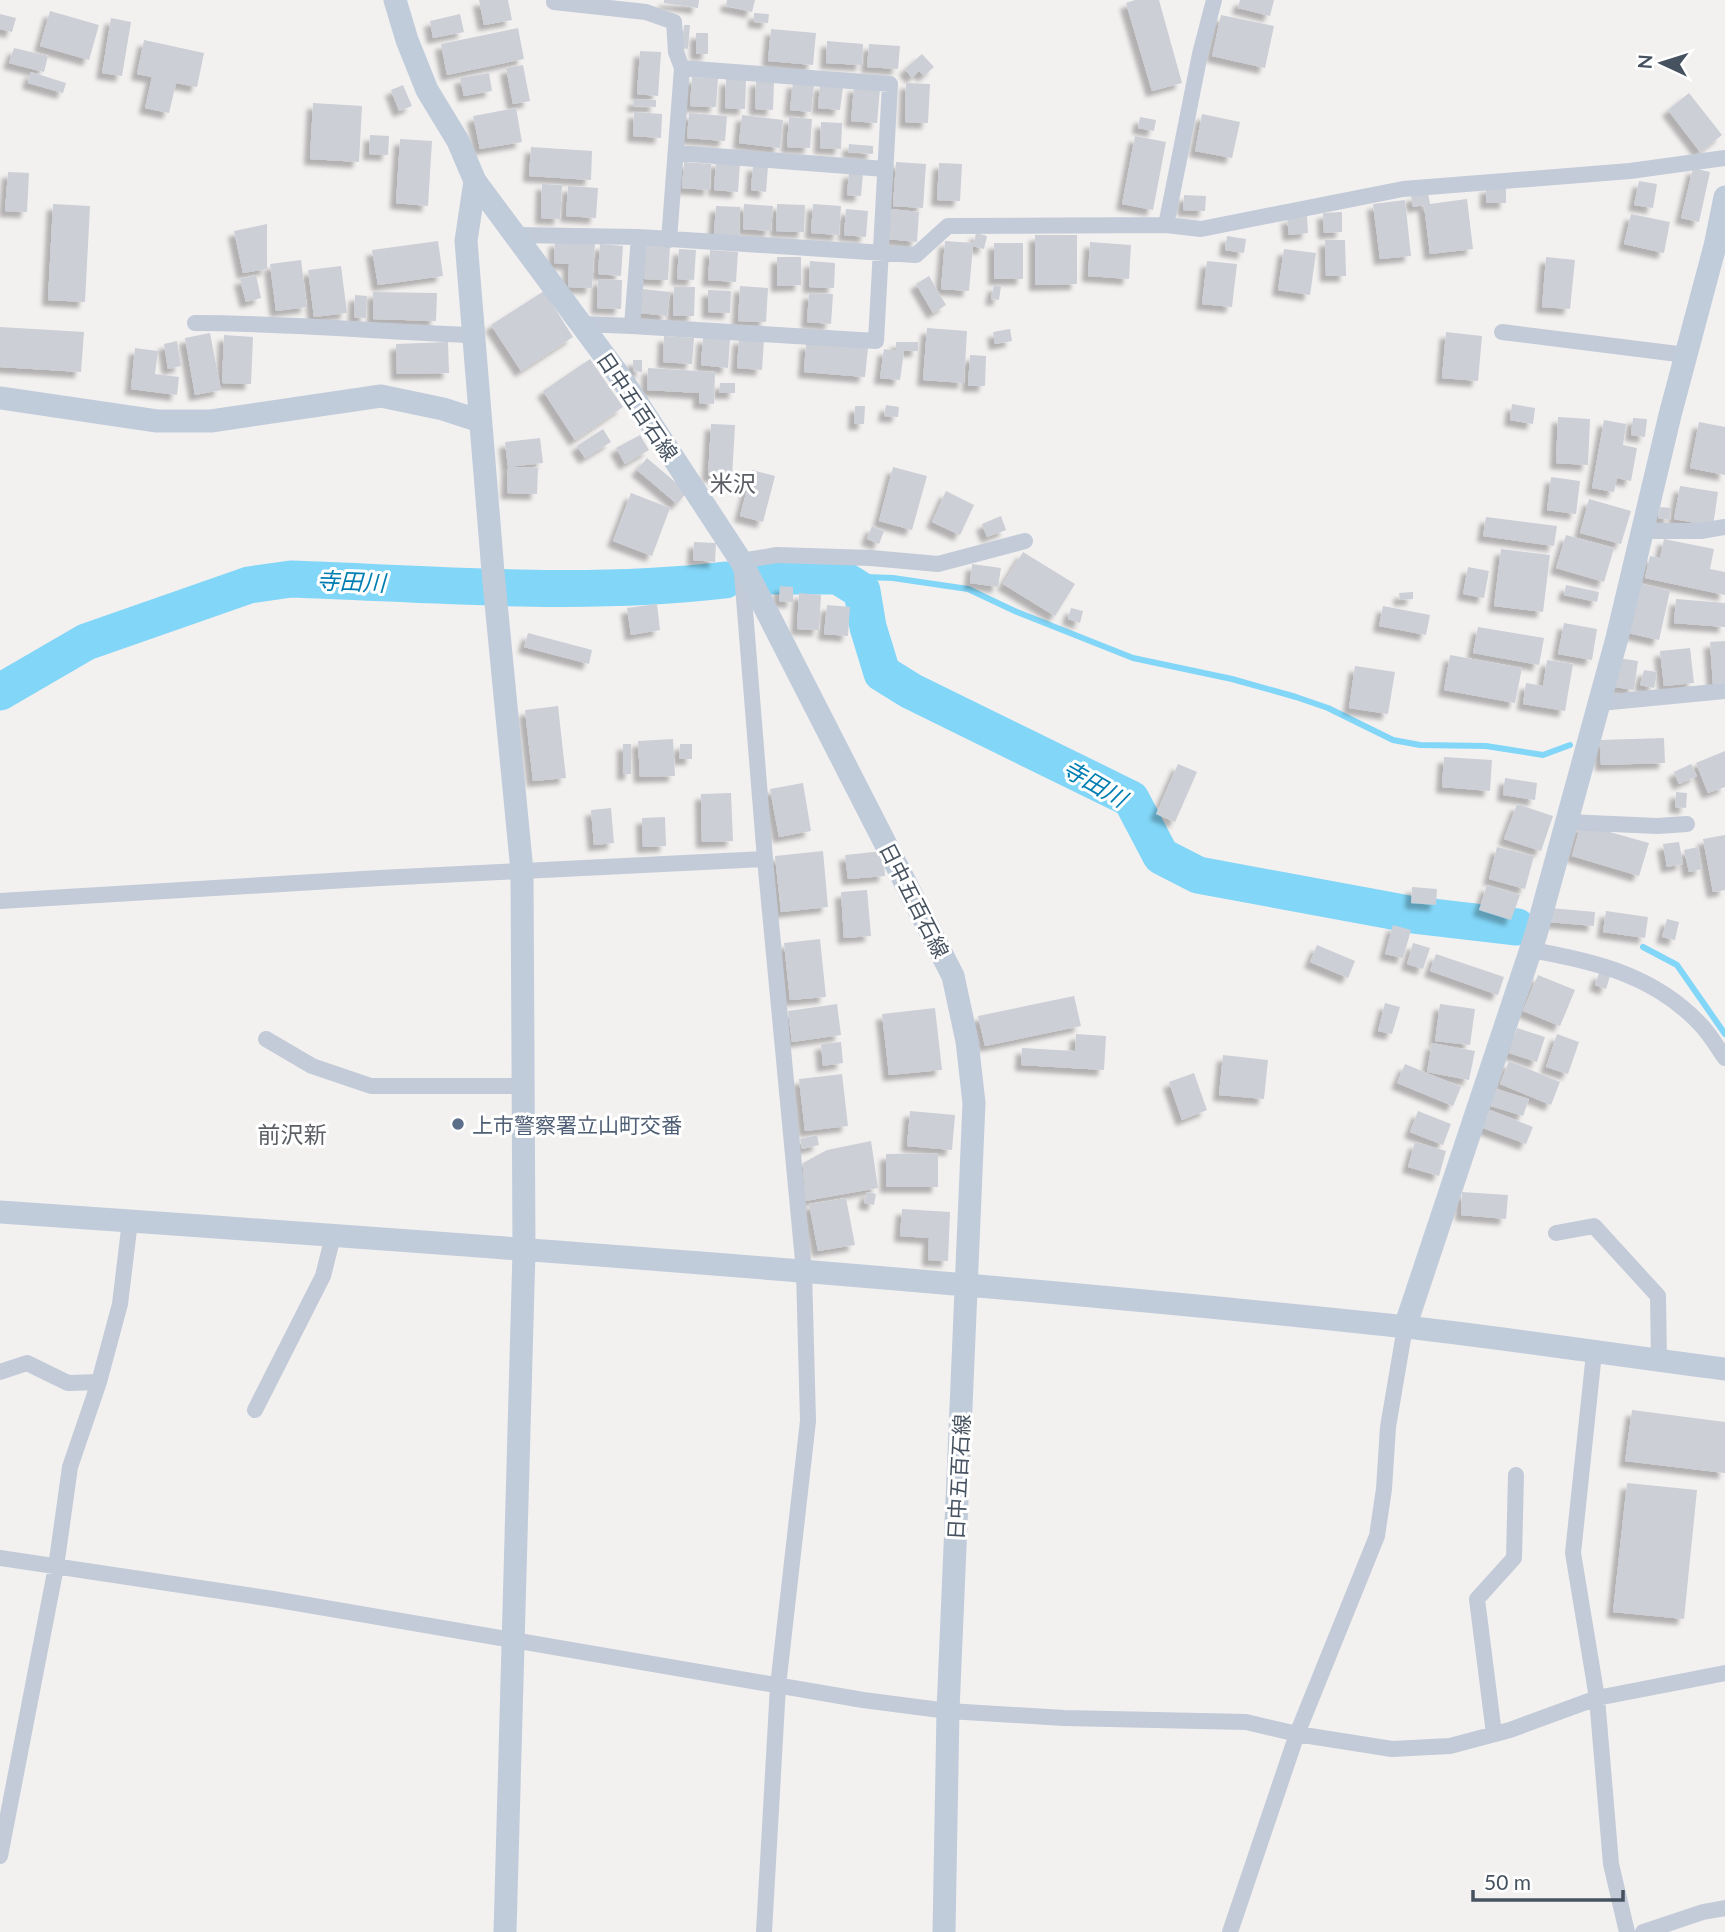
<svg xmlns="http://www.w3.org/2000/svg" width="1725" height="1932" viewBox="0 0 1725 1932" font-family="Lato,'Noto Sans JP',sans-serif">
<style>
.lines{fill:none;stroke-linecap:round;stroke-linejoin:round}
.stream{stroke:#82d6f7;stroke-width:6}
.river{stroke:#82d6f7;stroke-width:37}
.building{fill:#cccfd6;filter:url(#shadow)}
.street{stroke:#c2cbd7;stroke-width:16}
.secondary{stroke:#c1ccdb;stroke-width:23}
.service-dot{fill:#5c6f8a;stroke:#fff;stroke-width:2.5}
.labels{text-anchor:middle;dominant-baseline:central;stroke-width:6;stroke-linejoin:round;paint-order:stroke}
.street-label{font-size:21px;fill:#465260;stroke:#fff}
.service-label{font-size:21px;fill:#4e5e75;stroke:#fff;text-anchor:start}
.neighbourhood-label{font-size:23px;fill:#5c6066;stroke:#fff}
.water-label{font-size:23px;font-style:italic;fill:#017eb1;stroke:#fff}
</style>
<defs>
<filter id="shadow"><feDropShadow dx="-6" dy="6" stdDeviation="2" flood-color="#0004"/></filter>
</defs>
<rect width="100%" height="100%" fill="#f3f0f0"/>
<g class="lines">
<path class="stream" d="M838,576l55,2 75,11 49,23 116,46 99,21 64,18 32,11 65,32 27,5 66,1 57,9 27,-10
M1643,947l34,18 48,69"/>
<path class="river" d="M765,576h73l24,15 6,36 14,46 29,18 220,108 30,57 37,19 216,40 103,12
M0,692l86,-50 163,-57 42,-6c145,5 290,18 434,1"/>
</g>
<path class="building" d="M479,0h29l4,20 -28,5z
M664,0h35l-1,8 -34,-5z
M727,0h28l-3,12 -26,-6z
M1135,0h24l23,83 -30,8 -26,-88z
M1240,0h34l-4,16 -32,-8z
M50,11l49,14 -10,35 -49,-14z
M754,13l15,1 -1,9 -14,-1z
M0,14l16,4 -4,14 -12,-3z
M460,14l4,18 -31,6 -3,-17z
M1221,15l53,11 -9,42 -53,-12z
M111,18l20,4 -9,54 -20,-3z
M684,25h6l-2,24 -6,-1z
M518,28l6,31 -77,16 -6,-31z
M771,29l45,4 -3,32 -45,-4z
M696,33h12v21h-12z
M144,40l60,13 -7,34 -21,-4 -7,30 -24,-5 7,-31 -15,-3z
M827,41l36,3 -1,21 -36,-2z
M869,44l31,2 -2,23 -31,-2z
M14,48l34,8 -4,16 -35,-9z
M640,51l21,1 -3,44 -21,-2z
M922,54l12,13 -10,9 -5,-5 -7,7 -7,-9z
M523,65l7,36 -17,3 -7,-36z
M31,72l35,11 -3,10 -35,-10z
M489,73l3,18 -28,5 -4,-18z
M692,77l26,1 -2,29 -26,-1z
M726,79l20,1 -1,29 -20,-1z
M756,80l18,1 -1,29 -18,-1z
M793,82l21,3 -3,27 -21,-2z
M906,83l24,1 -2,39 -23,-1z
M820,84l23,3 -3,23 -22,-2z
M403,85l9,21 -13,5 -8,-21z
M854,86l26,3 -3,34 -26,-2z
M1689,93l33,42 -22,17 -32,-42z
M634,99l22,1v7l-23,-1z
M313,103l49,3 -3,56 -49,-3z
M516,108l6,34 -42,7 -7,-33z
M634,112l28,2 -1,24 -28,-2z
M689,113l38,3 -2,25 -38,-3z
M1202,114l38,8 -8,36 -37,-7z
M742,115l41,5 -3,28 -41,-5z
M789,117l23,2 -2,29 -23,-1z
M1140,117l16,3 -2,11 -16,-3z
M821,122l21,1 -1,26 -21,-1z
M370,135l19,1 -1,19 -19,-1z
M1135,136l31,6 -13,68 -31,-6z
M400,139l32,2 -4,65 -32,-3z
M849,144l24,2v8l-25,-2z
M531,147l61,4 -1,29 -62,-4z
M716,161l24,2 -2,29 -24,-2z
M684,162l27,2 -1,26 -28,-2z
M896,162l30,2 -3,44 -30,-2z
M939,163l23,1 -2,37 -23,-1z
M753,165l15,1 -2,26 -15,-2z
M1693,168l17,4 -11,50 -18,-4z
M8,172l21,1 -2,39 -22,-1z
M849,172l14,1 -2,23 -14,-1z
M1639,181l18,3 -4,24 -19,-3z
M542,184l20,1 -2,34 -19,-1z
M568,186l30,2 -2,30 -30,-2z
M1486,187l20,1v15h-20z
M1428,193l2,11 37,-5 6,50 -43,5 -6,-49 -11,2 -2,-11z
M1184,195l22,1 -1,15 -22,-1z
M1405,200l6,56 -31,3 -7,-55z
M53,204l37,2 -5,96 -37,-2z
M744,204l29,2 -2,25 -28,-2z
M777,204l28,1 -1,27 -28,-1z
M813,204l28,2 -2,29 -28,-2z
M716,206l24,1 -1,29 -25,-2z
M846,209l22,2 -2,26 -22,-2z
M890,209l29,3 -2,30 -29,-3z
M1342,212v20l-18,1 -1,-20z
M1631,214l39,8 -6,31 -40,-9z
M1307,216l1,17 -19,2 -2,-17z
M267,224v45l-24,4 -9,-42z
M976,233l11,3 -3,13 -11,-3 -4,45 -28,-2 4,-48 29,2z
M1035,235h42v49l-42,1z
M1227,236l19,3 -2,14 -19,-3z
M1325,240h20l1,36h-20z
M438,241l5,35 -65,9 -6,-35z
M555,241l40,2 -3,45 -24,-1 1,-23 -15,-1z
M1090,242l41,3 -2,34 -41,-3z
M994,243h29v36h-29z
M600,244l23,2 -2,30 -23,-2z
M646,245l24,1 -2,34 -24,-1z
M679,249l17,1 -2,30 -17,-1z
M1284,249l32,4 -6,42 -32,-5z
M710,250l28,2 -2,30 -28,-2z
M777,257h24v28l-24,1z
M1546,257l29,3 -5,49 -28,-2z
M301,260l6,47 -31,4 -6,-47z
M810,261l25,2 -1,25 -25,-1z
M1207,261l30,3 -5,43 -30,-3z
M341,266l6,47 -33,4 -6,-47z
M256,275l5,23 -15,4 -6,-23z
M929,276l17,29 -13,8 -17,-29z
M598,279l24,1 -1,29 -24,-1z
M994,285l7,1 -2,14 -8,-1z
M740,286l28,2 -2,34 -28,-1z
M674,287h21l-1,29h-21z
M643,289l27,3 -3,24 -27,-3z
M708,290l23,1 -1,22 -22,-1z
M544,291l29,46 -52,34 -30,-46z
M373,292l64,1 -1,28 -63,-2z
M809,293l24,1 -2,30 -24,-2z
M355,295l12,1 -1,22 -12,-1z
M0,327l84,5 -3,40 -81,-5z
M927,328l40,3 -3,52 -41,-3z
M1010,329l2,12 -17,3 -2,-12z
M1446,332l36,4 -4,45 -36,-3z
M210,333l11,57 -26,5 -10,-57z
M224,335l29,2 -2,47 -29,-1z
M664,336l30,2 -2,26 -29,-2z
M703,337l27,2 -2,29 -27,-3z
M739,338l25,2 -2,30 -25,-2z
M177,341l4,25 -13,3 -4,-25z
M448,342l1,31 -52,1 -1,-30z
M896,342h22v9h-14l-4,29 -20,-2 4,-29 12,2z
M806,343l62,5 -3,29 -61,-5z
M135,348l23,3 -3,23 24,3 -2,18 -46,-6z
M970,355l16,1 -1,30h-17z
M590,359l33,48 -48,33 -32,-49z
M633,360h9v12l-9,-1z
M648,368l67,4 -1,32 -15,-1v-10l-52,-3z
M720,383h15v10h-16z
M1512,404l23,4 -2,16 -23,-4z
M886,405l13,2 -1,10 -14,-1z
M855,406h10l-1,18h-10z
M1558,417l32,2 -2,46 -32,-2z
M1633,418l14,1 -2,18 -14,-2z
M1604,420l22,4 -3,21 14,3 -6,33 -14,-3 -3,14 -22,-4z
M1699,422l26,5v48l-35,-7z
M711,424l24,1 -3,52 -24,-1z
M603,429l8,13 -26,16 -8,-12z
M640,435l9,15 -24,14 -9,-16z
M540,438l3,25 -35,4 -3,-25z
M647,458l40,34 -10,12 -40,-34z
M508,467l30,1 -1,26 -30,-1z
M893,467l34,9 -15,54 -33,-9z
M752,470l23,6 -12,46 -23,-6z
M1551,477l29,4 -4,33 -29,-4z
M1680,486l38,6 -5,34 -39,-7z
M946,491l28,14 -14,30 -28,-13z
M631,493l39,15 -18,48 -39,-15z
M1589,499l42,12 -10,33 -41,-11z
M1660,507l11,1 -1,12 -12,-2z
M1001,516l5,14 -19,7 -5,-13z
M1486,517l71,9 -3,20 -71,-10z
M872,526l12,5 -5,13 -12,-5z
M1566,535l48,13 -10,34 -48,-14z
M1664,539l50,10 -4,20 15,3v23l-80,-17 5,-22 10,2z
M694,542l22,1 -1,19 -22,-2z
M1501,549l49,6 -7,57 -49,-6z
M1023,552l52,32 -20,32 -52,-32z
M972,564l29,4 -3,19 -28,-4z
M1468,567l21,4 -5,27 -21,-4z
M1639,583l31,8 -11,49 -31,-7z
M1566,585l33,7 -2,10 -33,-7z
M780,586l13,1v15l-14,-1z
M1413,592v7l-13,1 -1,-7z
M799,593l22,2 -2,35 -22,-1z
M1676,599l49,4v24l-51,-4z
M657,604l3,26 -29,5 -4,-27z
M827,605l23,2 -2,29 -24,-2z
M1383,606l47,9 -4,20 -47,-9z
M1071,608l12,3 -3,12 -12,-4z
M1564,623l33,6 -5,31 -34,-6z
M1478,627l66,11 -5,27 -66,-12z
M528,633l64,17 -3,14 -65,-17z
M1725,641v42l-12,1 -3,-42z
M1690,648l4,35 -30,3 -4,-35z
M1450,655l72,13 -7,35 -71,-13z
M1618,658l20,3 -4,29 -19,-3z
M1547,660l26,4 -8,47 -42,-7 3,-21 17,3z
M1355,666l40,6 -7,42 -39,-6z
M1644,670l13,2 -3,16 -14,-3z
M558,706l8,72 -33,3 -8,-71z
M1664,738l1,25 -64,2 -1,-25z
M673,739l2,37 -35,1 -2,-36z
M623,744h8v30h-8z
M680,744h12v15h-13z
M1725,751v36l-17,6 -12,-30z
M1444,757l48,3 -2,31 -48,-4z
M1178,764l19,8 -22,50 -19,-8z
M1691,764l6,12 -18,8 -5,-12z
M1505,778l32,5 -2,17 -32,-5z
M803,783l8,48 -32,6 -9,-48z
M1676,792l11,1 -1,15 -11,-1z
M731,793l2,48 -31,1 -1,-48z
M1517,804l36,12 -12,35 -37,-12z
M611,808l3,35 -20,2 -3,-35z
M665,817l1,29 -23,1 -1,-29z
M1581,824l68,19 -10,33 -67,-20z
M1725,835v55l-12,2 -10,-53z
M1679,842l4,22 -16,3 -4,-23z
M1497,847l37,9 -9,33 -36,-10z
M1698,847l4,22 -13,3 -5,-22z
M823,851l5,56 -47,5 -6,-56z
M883,851l2,25 -37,3 -3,-24z
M1487,885l33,10 -9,25 -32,-10z
M1412,887l25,2 -1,16 -25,-2z
M867,890l4,46 -27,2 -3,-46z
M1550,908l45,4 -1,14 -45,-4z
M1606,911l42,6 -3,21 -42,-6z
M1667,919l12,3 -4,18 -13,-3z
M1393,925l18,5 -8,28 -18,-4z
M820,939l6,58 -36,3 -6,-57z
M1413,943l17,5 -7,21 -16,-5z
M1317,945l38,16 -7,17 -38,-16z
M1436,954l68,23 -6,18 -68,-24z
M1599,973l11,3 -4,13 -11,-4z
M1538,975l37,15 -15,36 -37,-15z
M1074,996l7,30 -96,20 -7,-30z
M1385,1003l15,4 -8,27 -14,-3z
M837,1004l4,31 -49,7 -4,-31z
M1440,1004l35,5 -5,36 -35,-4z
M935,1008l7,62 -53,5 -7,-61z
M1517,1028l28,9 -8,25 -28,-9z
M1076,1034l30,2 -2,34 -83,-5 1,-17 53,3z
M1557,1034l22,8 -11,32 -22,-7z
M841,1042l2,21 -20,3 -2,-22z
M1432,1043l43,8 -6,29 -42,-8z
M1223,1055l45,5 -4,39 -45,-4z
M1509,1061l51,21 -9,23 -51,-21z
M1405,1064l56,23 -8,19 -56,-23z
M1194,1073l13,37 -25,10 -13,-38z
M842,1074l6,52 -43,5 -6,-52z
M1496,1089l33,10 -6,17 -32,-10z
M1490,1110l43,17 -7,17 -43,-16z
M910,1111l45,4 -3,35 -45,-4z
M1418,1111l33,13 -8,21 -33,-13z
M817,1135l2,10 -17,4 -2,-10z
M871,1141l7,47 -73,13 -2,-38 24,-13z
M1415,1142l31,9 -7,25 -31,-9z
M938,1153v34h-52v-33z
M867,1192l9,2 -2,11 -10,-2z
M1462,1192l46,3 -2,24 -45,-4z
M846,1198l9,47 -37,6 -9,-47z
M902,1209l48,3 -2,49 -20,-1 1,-22 -29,-2z
M1632,1410l93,12v51l-100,-12z
M1627,1483l70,7 -13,129 -71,-7z"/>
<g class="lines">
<path class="street" d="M554,2l92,10 28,10 2,30 6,16 -13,172
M677,153l208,16
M1166,225l34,-171 14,-54
M515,235l124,2 277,18 32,-29 218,-1 35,4 202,-40 227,-18 95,-13
M195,323c93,0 185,9 278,12
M581,324l51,2 7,-89
M632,326l244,15 14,-257 -208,-16
M1502,332l184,23
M1643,531h58l24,-4
M1600,703l125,-12
M1568,822l89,4 30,-2
M0,901l380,-23 385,-19
M1531,950c63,11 123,25 169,74 10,10 17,23 25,34
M266,1039l46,27 59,20h152
M1556,1233l38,-7 64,70 1,65
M1594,1353l-21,200 24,145 14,166 16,68
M0,1372l27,-9 41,20 31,-1
M255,1410l68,-134 10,-40
M0,1558l273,41 590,101 85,11 116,7 182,4 51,12 95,15 58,-3 60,-16 87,-32 128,-25
M1494,1734l-17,-135 37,-41 2,-83
M0,1856l56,-289 14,-100 29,-85 21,-78 10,-83
M764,1932l14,-246 30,-265 -4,-150 -39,-412 -24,-298 36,-6 94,3 67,6 87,-23
M1230,1932l67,-198 80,-198 7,-47 4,-62 17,-100
M1643,1932l60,-20 22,-4"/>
<path class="secondary" d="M395,0l12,40 20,50 31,51 17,40 146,197 120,183 212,415 14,65 7,62 -26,608 -4,221
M475,181l-9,60 27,331 29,299 2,380 -19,681
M0,398l157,23h54l170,-25 62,13 37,12
M0,1212c463,32 927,65 1388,113 113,12 225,30 337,44
M1405,1327l131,-393 81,-296 53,-223 45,-169 10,-49"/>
</g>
<circle class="service-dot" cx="458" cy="1124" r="7"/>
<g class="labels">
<g class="street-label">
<text transform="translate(638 406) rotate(56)">日中五百石線</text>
<text transform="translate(915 900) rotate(63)">日中五百石線</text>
<text transform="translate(958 1477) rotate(-87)">日中五百石線</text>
</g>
<g class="service-label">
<text x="472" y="1124">上市警察署立山町交番</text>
</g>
<g class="neighbourhood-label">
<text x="733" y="483">米沢</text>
<text x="292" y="1134">前沢新</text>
</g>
<g class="water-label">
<text transform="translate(351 581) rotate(2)">寺田川</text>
<text transform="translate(1095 783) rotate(30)">寺田川</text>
</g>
</g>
<g transform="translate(1662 63) rotate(274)" stroke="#ffffff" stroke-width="5" paint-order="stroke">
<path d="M0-5L12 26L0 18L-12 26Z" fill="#465260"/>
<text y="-10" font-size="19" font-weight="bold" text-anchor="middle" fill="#465260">N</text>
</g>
<path d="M1473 1890v10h150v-10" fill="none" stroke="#465260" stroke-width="3.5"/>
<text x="1484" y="1890" font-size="21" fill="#465260" stroke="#ffffff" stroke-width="5" paint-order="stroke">50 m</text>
</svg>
